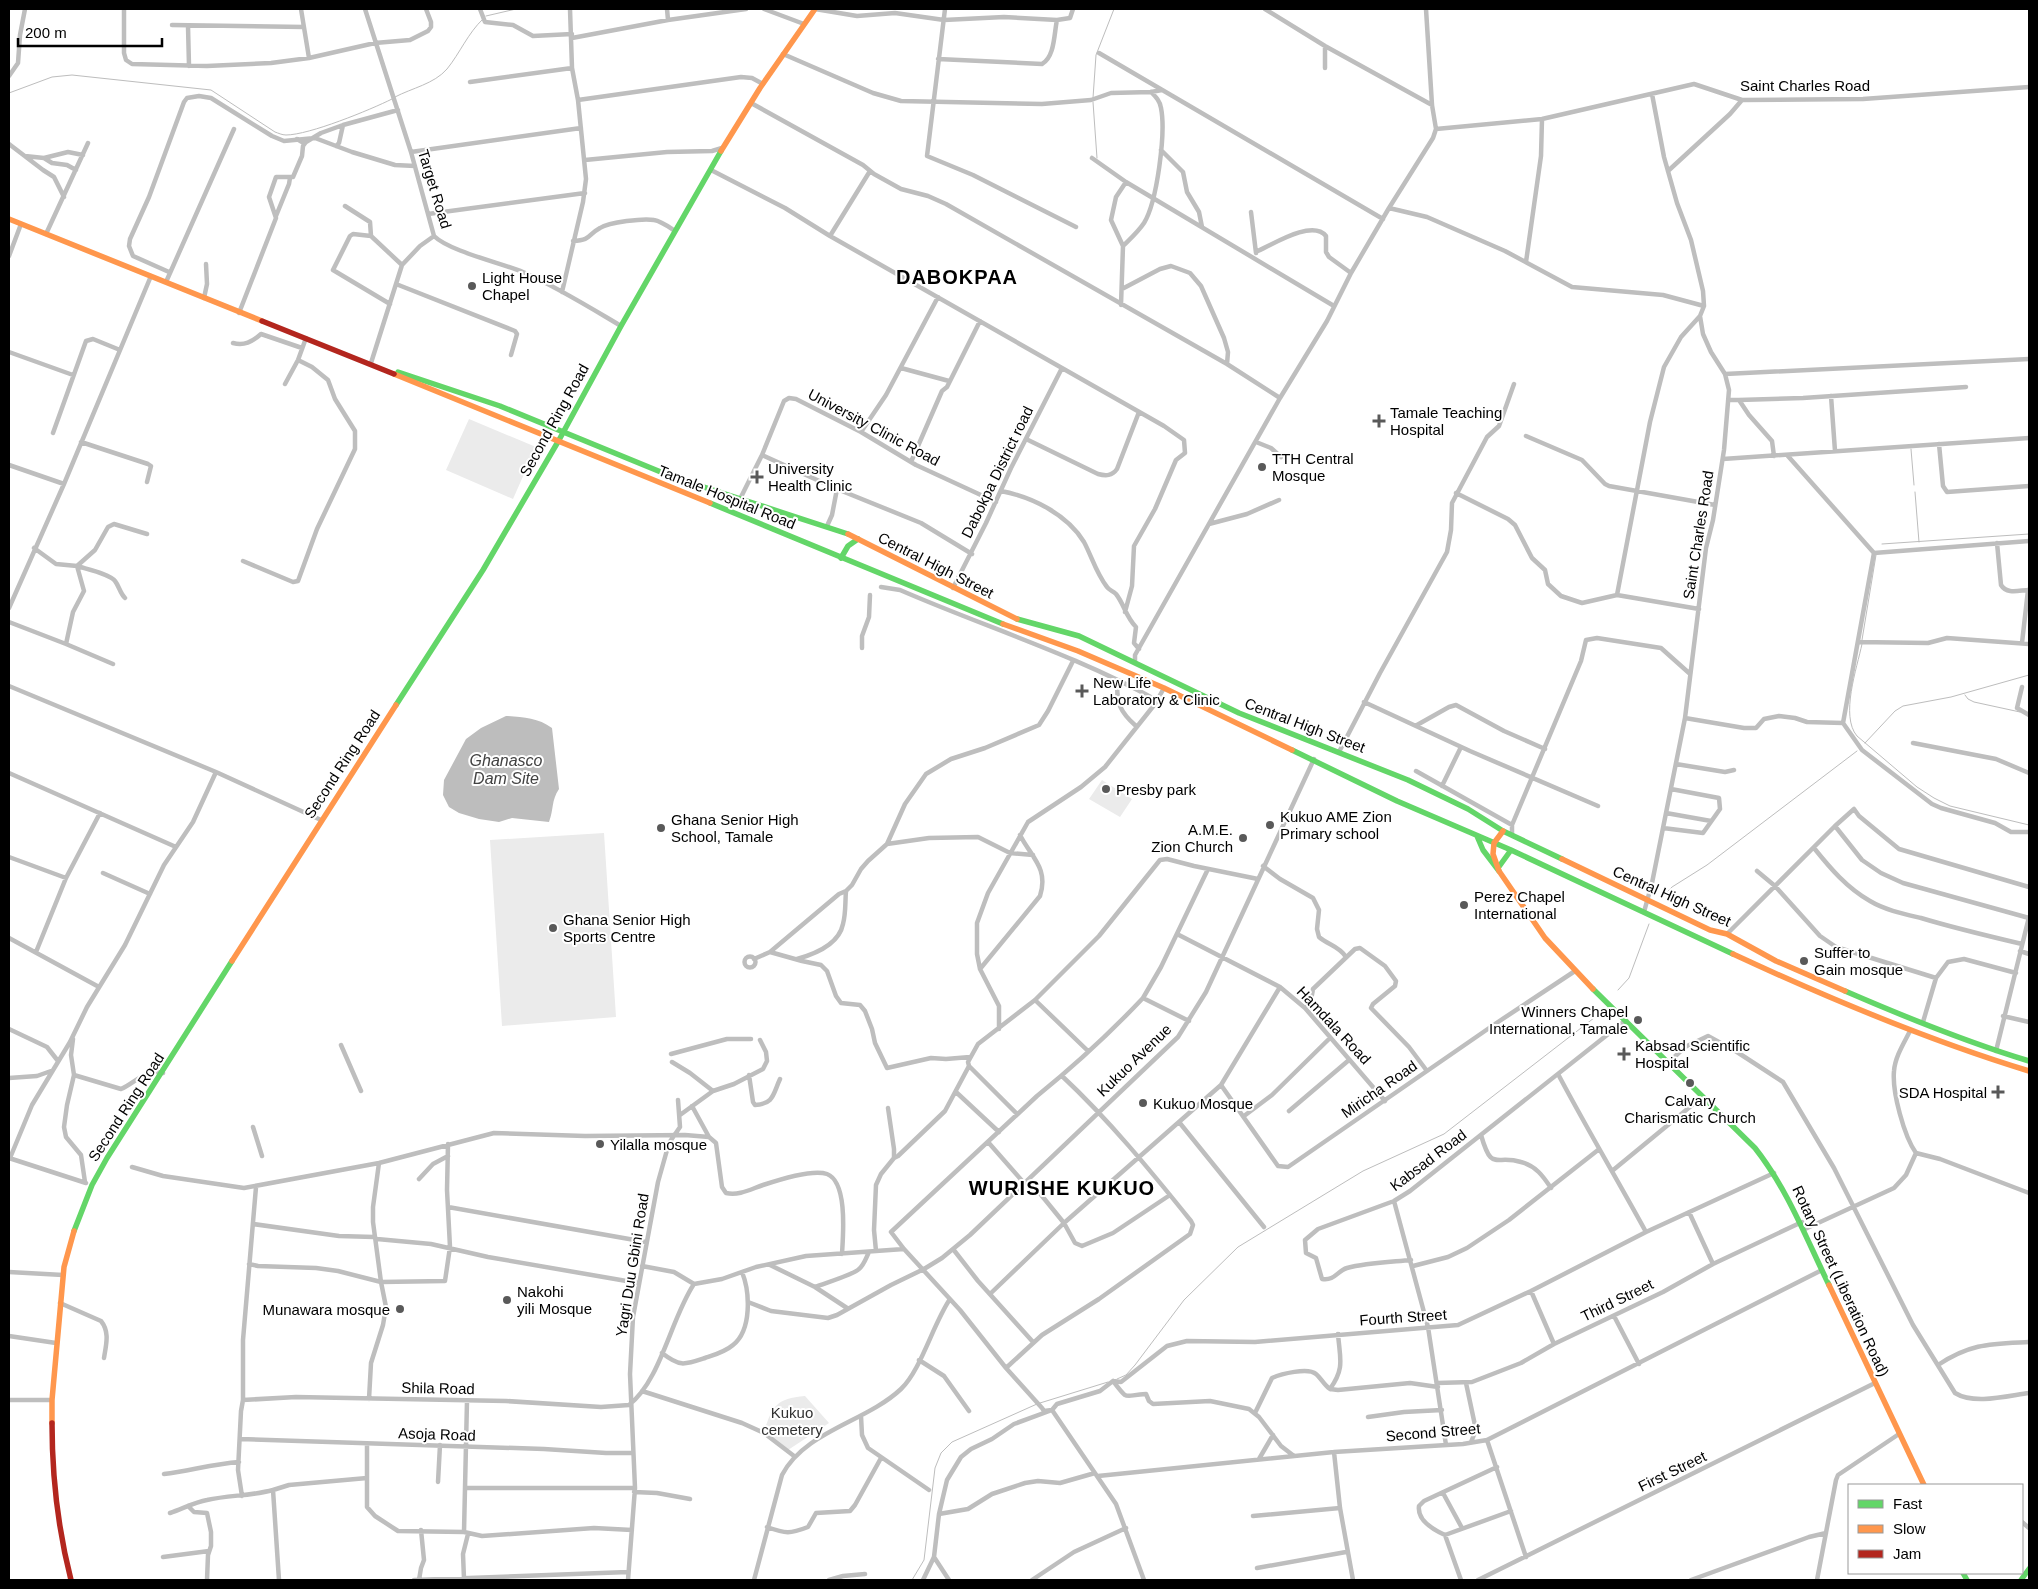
<svg xmlns="http://www.w3.org/2000/svg" width="2038" height="1589" viewBox="0 0 2038 1589" font-family="Helvetica,sans-serif">
<style>
.green{fill:#ebebeb}
.water{fill:#bdbdbd}
.lines{fill:none;stroke-linecap:round;stroke-linejoin:round}
.stream{stroke:#bdbdbd;stroke-width:1}
.street{stroke:#bebebe;stroke-width:4.5}
.fast{stroke:#63d668;stroke-width:5.5}
.slow{stroke:#ff974d;stroke-width:5.5}
.jam{stroke:#b3261e;stroke-width:5.5}
.poi-dot{fill:#595959;stroke:#fff;stroke-width:2}
.labels{text-anchor:middle;dominant-baseline:central;stroke-width:4;stroke-linejoin:round;paint-order:stroke}
.street-label{font-size:15px;fill:#000;stroke:#fff}
.poi-label{font-size:15px;fill:#000;stroke:#fff;text-anchor:start}
.park-label{font-size:15px;fill:#313131;stroke:#fff}
.water-label{font-size:16px;font-style:italic;fill:#424242;stroke:#fff}
.district-label{font-size:20px;font-weight:bold;letter-spacing:1px;fill:#000;stroke:#fff}
</style>
<rect width="100%" height="100%" fill="#fff"/>
<path class="green" d="M469,419l67,28 -23,52 -67,-29z
M1102,780l30,19 -12,18 -31,-18z
M604,833l12,184 -114,9 -12,-186z
M805,1396l24,27 -41,27 -24,-19c9,-26 12,-32 41,-35z"/>
<path class="water" d="M506,716c17,1 32,2 46,12l7,61c-8,12 -5,20 -10,33l-37,-4 -13,4 -20,-3 -20,-6 -10,-6 -6,-12 1,-15 22,-41 15,-11z"/>
<g class="lines">
<path class="stream" d="M486,16l30,-7
M9,93l43,-16 20,-2 139,15 64,42c3,1 7,3 11,3 23,0 84,-25 106,-36
M395,97c17,-9 39,-13 52,-28 13,-16 21,-36 36,-50
M1093,98l3,-43 18,-46
M1093,102l4,56
M1911,449l3,36
M1915,492l4,50
M1882,544l147,-10
M1862,640l14,-85
M1862,644c-5,24 -22,72 -5,92l60,51 17,11 16,8 79,19
M1965,695l3,4 6,3 46,10
M1865,743l30,-32 8,-5 48,-9 78,-22
M1664,895l8,-8 35,-22 150,-114
M1618,990l11,-12 20,-54
M1117,1379l9,-4 9,-10 49,-65 54,-53 125,-76 81,-37 159,-123
M1040,1403l68,-21
M912,1580l12,-20 11,-92 6,-15 11,-11 85,-38"/>
<path class="street" d="M124,9v44l2,7 6,4 75,2 64,-3 38,-5 66,-15 35,-3 18,-9 3,-4v-5l-5,-13
M301,9l8,49
M365,9l46,143 23,84c15,15 67,27 89,36 34,15 66,35 98,54
M480,9l5,13 28,3 20,11 39,-2
M667,9l1,11
M764,9l40,15
M815,9l42,7 38,-3 49,7 60,-3 53,3 13,-2 3,-9
M945,9l-18,147 46,19 103,52
M1265,9l60,37 107,59
M172,25l132,2
M188,26l1,40
M572,38l96,-18 78,-11
M1099,53l284,166
M783,54l90,39 28,8 141,3 49,-4 20,-7 40,-1 11,-2
M938,59l104,5c13,-7 12,-31 15,-44
M1325,68v-22
M9,76l9,-13 2,-28 5,-26
M470,82l102,-14
M578,100l163,-23 11,1 11,6
M751,103l112,62 11,9 27,15 27,7 18,8 281,160 53,34
M1436,129l106,-10 152,-35 48,16 121,-1 166,-12
M297,139l5,3h4l15,-9 22,-8 55,-15
M9,144l34,26 11,7 10,20
M336,146l3,-3 4,-18
M1161,150l22,22 4,20 12,20 3,15
M411,152l170,-24
M25,156l19,2 8,5 15,2 9,5
M44,158l24,-6 15,3
M1092,158l34,24 208,124
M585,160l82,-8 45,-1 10,-3
M711,170l74,38 45,28 334,190 20,14 1,13 -9,7 -21,49 -21,37 -2,40 -7,26
M1668,171l62,-57 12,-14
M345,206l25,16 1,14
M1389,208l38,9 78,34 67,36 91,8 41,11
M1251,212l5,41
M428,214l157,-21
M276,216l13,-32 1,-6
M46,234l42,-91
M830,236l40,-65
M573,241c19,-1 14,-6 27,-13 9,-6 44,-10 54,-8 7,1 15,7 21,11
M1123,246c7,-7 15,-14 21,-23 13,-21 22,-90 17,-115 -1,-7 -5,-11 -10,-16
M1256,252c16,-7 56,-33 70,-16v16l3,5 22,16
M9,256l12,-32
M1526,262l15,-106 1,-37
M169,272l-36,-16 -4,-10 1,-7 19,-42 35,-95 3,-4 12,-2 12,2 61,38 12,5 31,-3 37,14 43,13 20,1
M166,282l68,-153
M396,284l119,47 2,3 -6,21
M1122,289l38,-20 11,-3 19,7 11,13 23,52 4,14 -1,12
M562,292l21,-90 3,-23 -8,-79 -6,-32 -2,-59
M204,298l3,-14 -1,-20
M390,304l-57,-34 17,-34 3,-2 18,2 31,29
M1121,305l2,-59 -12,-26 5,-23 10,-15
M239,313l37,-95 -7,-21 7,-20h17l9,-21 1,-10 3,-4
M233,343c11,3 19,-1 28,-9l41,14
M9,352l64,23
M371,363l31,-98 18,-19 14,-10
M901,368l48,13
M1725,374l304,-15
M285,384l13,-24 8,-22
M1831,396l4,55
M1728,400h11l10,15 23,26 2,15
M1739,400l64,-2 163,-11
M861,432l25,-37 52,-98
M53,433l33,-92 7,-2 27,11
M1526,436l56,24 23,24 4,2 106,19
M1026,439l72,35c8,2 14,2 19,-5l22,-57
M81,442l67,22 3,2 -4,16
M1256,442l15,6 10,9
M1939,444l4,42 4,6 82,-6
M762,455l75,34 84,34 51,31
M1787,455l87,98
M1723,459l306,-21
M911,462l31,-71 5,-4 33,-66
M9,465l55,19
M1001,491c31,6 66,23 83,51 8,15 12,31 23,45 2,3 6,4 9,7 8,10 10,23 20,33l-2,16 5,6
M1456,493l52,26 7,6 17,33 13,12 3,14 13,12 21,7 35,-8 82,14
M740,499l22,-44 22,-54 5,-3 7,1 65,33 55,33 80,37
M1209,524l38,-10 32,-14
M827,526l5,-11 5,-26
M1997,543l4,42c6,10 19,5 28,5
M34,548l22,16 21,2 18,-16 13,-23 6,-3 33,10
M1874,553l155,-12
M243,561l50,21 5,-1 19,-52 38,-80v-18l-20,-32 -7,-19 -16,-13 -14,-7
M881,587l19,3c85,37 176,65 258,111
M953,588l33,-65 25,-55 51,-100
M1617,595l33,-173 14,-55 17,-30 19,-21
M9,608l55,-124 87,-208
M9,622l57,22
M1858,642l70,1 19,-5 82,6
M2022,643l6,-53
M862,648v-12l7,-19 1,-22
M1135,662v-7l145,-257 47,-77 24,-48 38,-65 44,-70 3,-9 -4,-24 -6,-96
M113,664l-47,-20 7,-32 11,-21 -7,-25c9,3 33,8 38,15 4,5 5,12 10,17
M1118,682c-3,20 3,31 18,44
M9,686l207,86 105,48
M2022,687l-5,21 12,7
M1364,702l106,49 128,55
M1685,718l59,10h12l8,-9 15,-3 16,2 12,4 36,1 19,27 70,54 9,4 54,15 16,9h18
M1843,723l31,-170
M1417,725l32,-18 7,-2 48,26 41,18
M1913,743l83,16 33,14
M1339,752l41,-79 67,-121 4,-22 1,-27 35,-66 12,-11 15,-42
M1676,764l49,8 9,-2
M1416,771l96,54
M9,773l167,74
M1442,786l19,-39
M1666,813l45,8
M1835,826l27,34 19,13 22,10 126,35
M1663,828l40,5 17,-24 -1,-11 -48,-9
M1512,835v-10l69,-164 5,-21 11,-2 64,10 28,25
M887,844l42,-6 49,-1 32,16 23,2
M1814,848c16,20 33,40 56,53 15,9 34,13 51,17 33,10 67,18 101,26
M9,857l57,21
M1263,866l17,13 33,19 6,12 -2,19 2,8c9,8 20,9 27,20
M1757,871l18,15 45,50 16,11 100,31
M103,873l47,21
M1644,912l8,-29 33,-165 21,-170 7,-28 11,-70 5,-60 -4,-16 -14,-22 -8,-18 -3,-18 4,-10 -1,-15 -12,-51 -14,-37 -13,-46 -12,-63
M1177,934l103,53 25,21 80,93
M1727,934l108,-108 19,-17 5,7 40,33 130,38
M9,938l90,49
M2020,951l9,3
M36,952l30,-74 34,-65
M770,952l32,9 19,4 6,6 9,25 5,7 19,2 5,6 7,18 3,14 12,25 44,-10 15,1 24,-2
M744.5 962a5.5 5.5 0 1 1 11 0a5.5 5.5 0 1 1-11 0Z
M754,959l16,-7 69,-58 7,-3 6,-6 9,-16 7,-8 19,-17 18,-40 21,-30 25,-15 34,-11 54,-23 9,-14 25,-50
M797,959c18,-5 42,-15 46,-35 3,-11 2,-22 3,-33
M980,969l60,-73c9,-28 -9,-39 -20,-61
M1143,998l18,-31 47,-98
M1035,1000l53,51
M1305,1008l6,-8 2,-11 42,-40 5,-1 25,18 11,15 -1,5 -22,18 -2,4 38,39 18,24
M2003,1016l26,6
M1923,1022l13,-44 12,-16 16,-3 52,14
M9,1029l38,18 11,14
M999,1029v-23l-19,-37 -3,-15v-31l11,-30 40,-71 53,-35 24,-20 50,-63 9,-16
M1910,1031c-6,12 -15,26 -16,40 -2,21 10,65 22,82
M73,1039l-2,16 3,20 -7,30 -3,22 2,10 15,18 4,27
M341,1045l20,46
M1996,1051l33,-134
M671,1054l56,-15h24
M672,1062l18,11 23,18
M1668,1063l17,-16 23,-11 29,16 46,30 51,86 79,157 42,68c19,12 52,3 74,0
M969,1066l48,48
M1558,1074c28,53 59,105 88,158
M74,1075l47,14c14,-6 25,-21 42,-16
M749,1075l4,27 2,3c19,-1 18,-11 25,-26
M9,1078l28,-2 14,-5
M1221,1085l57,81 10,1 207,-143 80,-53
M956,1092l43,40
M692,1106l17,31
M1289,1111l60,-51
M680,1115l33,-24 21,-7 29,-15 4,-8 -1,-9 -6,-12
M1244,1116l28,-21 58,-57
M1179,1122l85,105
M253,1127l9,29
M1481,1135c11,38 14,19 40,27 15,4 22,14 30,26
M988,1142l36,41
M9,1158l77,25
M10,1158l22,-53 38,-63 17,-35 38,-62 39,-80 29,-43 23,-50
M894,1158l4,-2 47,-45 24,-45 -1,-4 10,-18 57,-44 64,-64 61,-76 7,-1 27,7 64,13
M132,1167l31,9 81,12 135,-25 115,-30 91,3 100,-1 24,2 7,6 6,44 4,6c13,3 25,-4 37,-8 15,-5 50,-16 64,-11 21,8 16,62 15,80
M1612,1171l90,-74
M419,1179l14,-15 15,-8
M1029,1180l35,43 11,20 7,3 31,-13 57,-38
M1394,1201l-76,28 -13,11 1,13 10,5 6,21c13,2 15,-8 25,-11 19,-5 44,-6 64,-8
M448,1207l198,35
M1689,1212l24,52
M253,1224l86,12 35,1 3,2 54,5 57,13 150,26
M1805,1229l89,-41 12,-13 10,-22 24,6 89,34
M953,1249l25,32 55,61
M876,1251l-2,-21 2,-45 5,-11 13,-16v-9l-6,-41
M249,1264l9,2 58,2 22,3 43,11 64,-1 5,-34 -3,-57 1,-46
M770,1265l45,22 32,21
M642,1266l32,6 20,12 28,-5 34,-12 50,-11 98,-7
M1413,1266l35,-9 19,-9 42,-28 89,-70
M9,1272l54,3
M815,1287c10,-4 38,-12 44,-18 5,-4 7,-11 10,-17
M1531,1291l23,53
M990,1294l74,-71 157,-138 59,-98
M748,1302l23,9 57,7 9,-3 54,-30 33,-16 18,-11 28,-23 208,-198 28,-45 108,-233
M60,1303l41,18c9,11 5,24 3,37
M1614,1316l25,48
M9,1336l47,7
M662,1353c18,14 22,12 43,5 9,-3 20,-6 28,-13 19,-15 17,-53 9,-73
M919,1360l25,16 25,35
M1938,1365c33,-22 53,-21 91,-23
M1006,1368l36,-33 57,-36 91,-65 3,-9 -2,-4c-41,-51 -82,-101 -129,-145
M1113,1381c16,21 10,14 33,13l3,7 4,3 57,-3 39,8 10,8 22,29 13,10
M1437,1383l35,-1 49,-19 33,-19 109,-52 50,-28 89,-42
M1466,1383l10,47 -5,12
M1330,1389c15,-21 10,-30 8,-55
M642,1391l100,32 22,10 30,23
M369,1399l2,-36 12,-38 3,-18 -5,-25 -8,-60v-15l6,-44
M9,1400h43
M243,1400l53,-3 210,4 95,6 28,-2c32,-25 42,-87 65,-121
M1255,1413l17,-35c9,-4 36,-11 44,-4 5,4 8,11 14,15l8,1 72,-7 28,4
M861,1416l1,19 6,13 61,42
M1368,1417l36,-5 38,-2
M240,1439l304,10 62,4h27
M1487,1440l39,117
M367,1444v63l8,9 23,15 66,1 18,4 112,-8 38,2
M1446,1445l-18,-118 -34,-126 16,-10 216,-171
M1334,1452l6,56 13,72
M1259,1459l14,-24
M164,1474c25,-3 49,-10 75,-12
M1098,1476l236,-24 129,-8 24,-4 335,-170
M438,1482l2,-37
M466,1488h169
M273,1490l16,-5 78,-7
M634,1492l23,1 33,6
M1443,1493l19,35
M242,1496l-4,-26 3,-59 2,-11v-60l13,-153
M188,1506l6,6 13,1 4,19v14l-3,9 -1,25
M170,1513c12,-4 25,-11 37,-13 22,-5 44,-4 66,-10l6,90
M939,1514l29,-5 24,-15 33,-11 13,-2 22,2 35,-10
M1253,1516l87,-8
M2022,1522l7,6
M767,1527c19,7 23,7 41,0l8,-14 34,-2 5,-6 26,-47
M464,1532l3,-131
M1445,1535c-11,-5 -28,-15 -26,-29l5,-5 73,-34
M163,1557l46,-6
M934,1557l15,23
M1257,1568l89,-16
M464,1579l-1,-25 5,-20
M414,1580l214,-8
M419,1580l2,-12 3,-8 -3,-30
M628,1580l7,-92 -5,-114 3,-57 25,-135 11,-39 11,-16 -2,-27
M754,1580l28,-105c23,-44 84,-53 119,-86 20,-19 32,-65 49,-90
M829,1580l14,-4 22,-2
M923,1580l11,-23 5,-43 8,-34 14,-23 10,-8 21,-10 22,-15 38,-14 5,-6 43,-13 13,-10 8,1 46,-36 20,-5 68,1 203,-17 73,-34 115,-59 128,-59
M1032,1580l42,-28 52,-24
M1144,1580l-28,-76 -64,-94 -8,1 -2,-3 -36,-40 -46,-58 -56,-61 -13,-17 146,-136c37,-30 73,-63 106,-98l46,23
M1461,1580l-16,-45 66,-24
M1478,1580l397,-197
M1691,1580l118,-43 17,-4
M1817,1580l19,-100 2,-5 61,-41"/>
<path class="fast" d="M398,372l102,34 173,71 175,57
M710,503l293,121
M841,558l7,-12 10,-7
M1017,619l62,17 160,77 169,67 60,29 35,22 59,28
M396,705l87,-135 76,-130 62,-114 100,-175
M1292,750l105,51 114,49 222,104
M1477,836l6,14 16,21
M1498,868l13,-18
M1593,989l162,159c33,42 51,90 74,137
M1845,991c60,26 121,51 184,70
M74,1231l18,-46 15,-27 125,-197
M1963,1573l4,7
M2021,1580l8,-11"/>
<path class="slow" d="M721,151l39,-63 55,-79
M9,219l253,102
M394,374l316,129
M848,534l169,85
M1003,624l75,27 86,37 128,62
M1503,831l-9,12 -1,11 6,17 46,67 48,51
M1562,859l148,71 17,4 49,27 69,30
M1733,954c97,45 194,86 296,117
M232,961l164,-256
M1829,1285l95,200
M52,1423v-23l12,-133 10,-36"/>
<path class="jam" d="M262,321l132,53
M52,1423c0,52 6,106 19,157"/>
</g>
<g class="poi-dot">
<circle cx="472" cy="286" r="5"/>
<path d="M1376.5 413.5h5v5h5v5h-5v5h-5v-5h-5v-5h5z"/>
<circle cx="1262" cy="467" r="5"/>
<path d="M754.5 469.5h5v5h5v5h-5v5h-5v-5h-5v-5h5z"/>
<path d="M1079.5 683.5h5v5h5v5h-5v5h-5v-5h-5v-5h5z"/>
<circle cx="1106" cy="789" r="5"/>
<circle cx="1270" cy="825" r="5"/>
<circle cx="661" cy="828" r="5"/>
<circle cx="1243" cy="838" r="5"/>
<circle cx="1464" cy="905" r="5"/>
<circle cx="553" cy="928" r="5"/>
<circle cx="1804" cy="961" r="5"/>
<circle cx="1638" cy="1020" r="5"/>
<path d="M1621.5 1046.5h5v5h5v5h-5v5h-5v-5h-5v-5h5z"/>
<circle cx="1690" cy="1083" r="5"/>
<path d="M1995.5 1084.5h5v5h5v5h-5v5h-5v-5h-5v-5h5z"/>
<circle cx="1143" cy="1103" r="5"/>
<circle cx="600" cy="1144" r="5"/>
<circle cx="507" cy="1300" r="5"/>
<circle cx="400" cy="1309" r="5"/>
</g>
<g class="labels">
<g class="street-label">
<text x="1805" y="85">Saint Charles Road</text>
<text transform="translate(435 189) rotate(73)">Target Road</text>
<text transform="translate(554 420) rotate(-61)">Second Ring Road</text>
<text transform="translate(874 427) rotate(28)">University Clinic Road</text>
<text transform="translate(997 472) rotate(-64)">Dabokpa District road</text>
<text transform="translate(727 497) rotate(22)">Tamale Hospital Road</text>
<text transform="translate(1698 535) rotate(-81)">Saint Charles Road</text>
<text transform="translate(936 565) rotate(27)">Central High Street</text>
<text transform="translate(1305 725) rotate(21)">Central High Street</text>
<text transform="translate(342 764) rotate(-57)">Second Ring Road</text>
<text transform="translate(1672 896) rotate(24)">Central High Street</text>
<text transform="translate(1334 1025) rotate(47)">Hamdala Road</text>
<text transform="translate(1134 1060) rotate(-44)">Kukuo Avenue</text>
<text transform="translate(1379 1089) rotate(-35)">Miricha Road</text>
<text transform="translate(126 1107) rotate(-57)">Second Ring Road</text>
<text transform="translate(1428 1160) rotate(-37)">Kabsad Road</text>
<text transform="translate(632 1265) rotate(-81)">Yagri Duu Gbini Road</text>
<text transform="translate(1841 1281) rotate(65)">Rotary Street (Liberation Road)</text>
<text transform="translate(1617 1300) rotate(-26)">Third Street</text>
<text transform="translate(1403 1317) rotate(-4)">Fourth Street</text>
<text transform="translate(438 1388) rotate(1)">Shila Road</text>
<text transform="translate(1433 1432) rotate(-5)">Second Street</text>
<text transform="translate(437 1434) rotate(2)">Asoja Road</text>
<text transform="translate(1672 1471) rotate(-26)">First Street</text>
</g>
<g class="poi-label">
<text x="482" y="277">Light House<tspan x="482" dy="17">Chapel</tspan></text>
<text x="1390" y="412">Tamale Teaching<tspan x="1390" dy="17">Hospital</tspan></text>
<text x="1272" y="458">TTH Central<tspan x="1272" dy="17">Mosque</tspan></text>
<text x="768" y="468">University<tspan x="768" dy="17">Health Clinic</tspan></text>
<text x="1093" y="682">New Life<tspan x="1093" dy="17">Laboratory &amp; Clinic</tspan></text>
<text x="1116" y="789">Presby park</text>
<text x="1280" y="816">Kukuo AME Zion<tspan x="1280" dy="17">Primary school</tspan></text>
<text x="671" y="819">Ghana Senior High<tspan x="671" dy="17">School, Tamale</tspan></text>
<text x="1233" y="829" text-anchor="end">A.M.E.<tspan x="1233" dy="17">Zion Church</tspan></text>
<text x="1474" y="896">Perez Chapel<tspan x="1474" dy="17">International</tspan></text>
<text x="563" y="919">Ghana Senior High<tspan x="563" dy="17">Sports Centre</tspan></text>
<text x="1814" y="952">Suffer to<tspan x="1814" dy="17">Gain mosque</tspan></text>
<text x="1628" y="1011" text-anchor="end">Winners Chapel<tspan x="1628" dy="17">International, Tamale</tspan></text>
<text x="1635" y="1045">Kabsad Scientific<tspan x="1635" dy="17">Hospital</tspan></text>
<text x="1987" y="1092" text-anchor="end">SDA Hospital</text>
<text x="1690" y="1100" text-anchor="middle">Calvary<tspan x="1690" dy="17">Charismatic Church</tspan></text>
<text x="1153" y="1103">Kukuo Mosque</text>
<text x="610" y="1144">Yilalla mosque</text>
<text x="517" y="1291">Nakohi<tspan x="517" dy="17">yili Mosque</tspan></text>
<text x="390" y="1309" text-anchor="end">Munawara mosque</text>
</g>
<g class="park-label">
<text x="792" y="1412">Kukuo<tspan x="792" dy="17">cemetery</tspan></text>
</g>
<g class="water-label">
<text x="506" y="760">Ghanasco<tspan x="506" dy="18">Dam Site</tspan></text>
</g>
<g class="district-label">
<text x="957" y="277">DABOKPAA</text>
<text x="1062" y="1188">WURISHE KUKUO</text>
</g>
</g>
<rect width="2038" height="1589" fill="none" stroke="#000000" stroke-width="20"/>
<rect x="1848" y="1484" width="175" height="90" fill="#ffffff" stroke="#999999"/>
<rect x="1858" y="1500" width="25" height="8" fill="#63d668" stroke="#999999"/>
<text x="1893" y="1509" font-size="15" fill="#000000">Fast</text>
<rect x="1858" y="1525" width="25" height="8" fill="#ff974d" stroke="#999999"/>
<text x="1893" y="1534" font-size="15" fill="#000000">Slow</text>
<rect x="1858" y="1550" width="25" height="8" fill="#b3261e" stroke="#999999"/>
<text x="1893" y="1559" font-size="15" fill="#000000">Jam</text>
<path d="M18 38v8h144v-8" fill="none" stroke="#000000" stroke-width="2.5"/>
<text x="25" y="38" font-size="15" fill="#000000" stroke="#ffffff" stroke-width="4" paint-order="stroke">200 m</text>
</svg>
